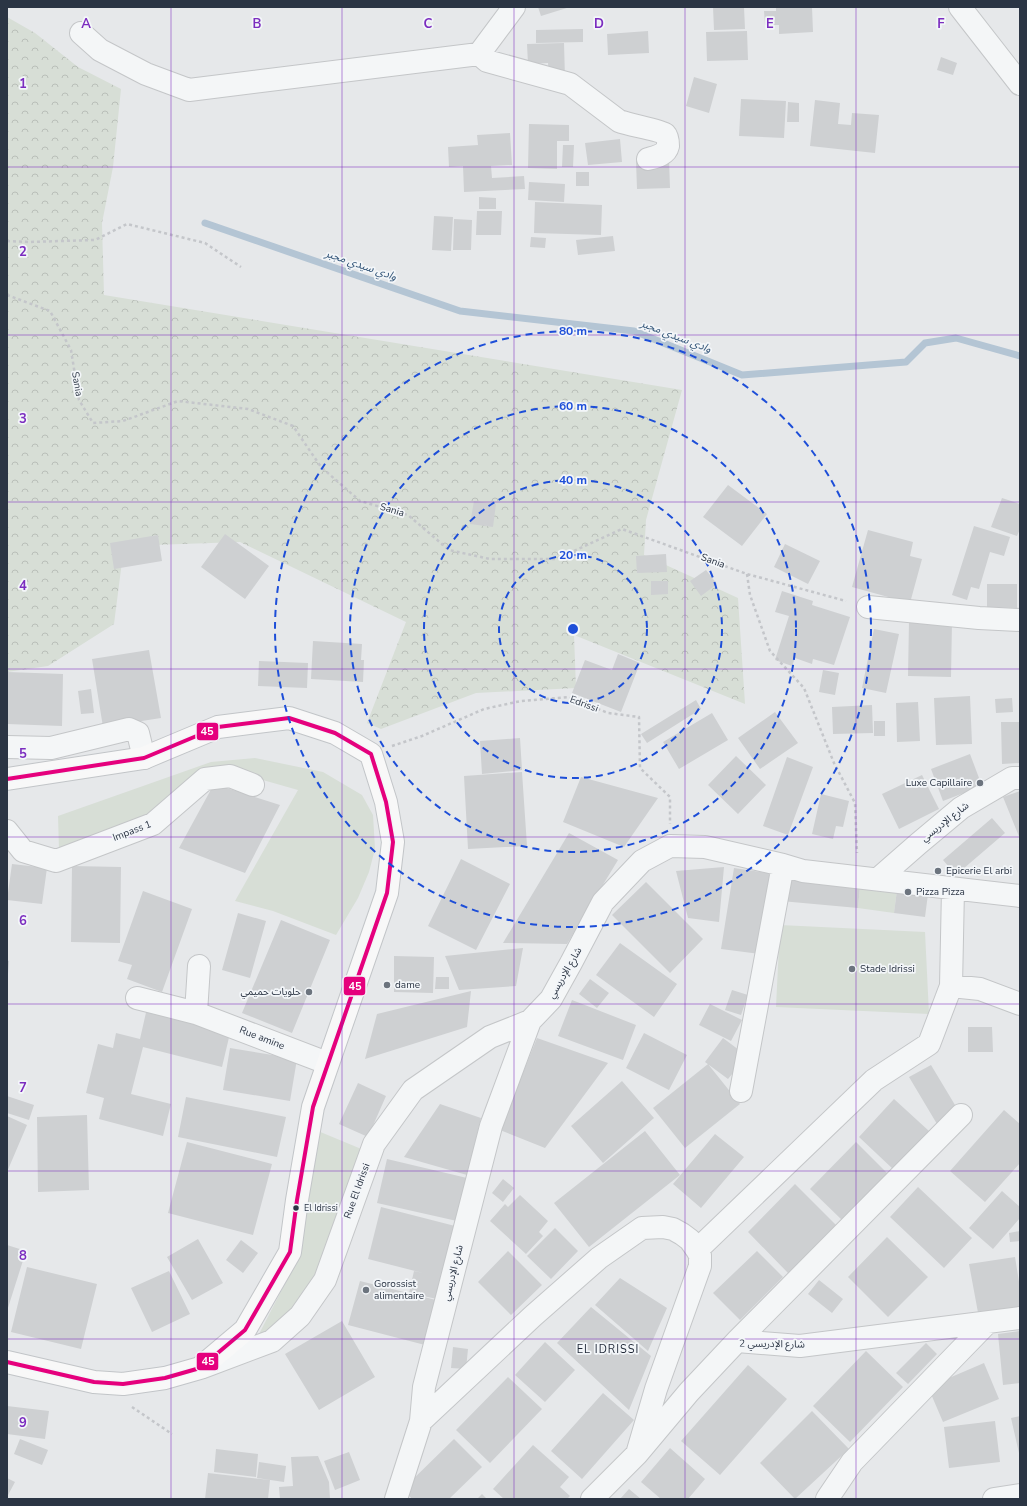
<svg xmlns="http://www.w3.org/2000/svg" width="1027" height="1506" viewBox="0 0 1027 1506" font-family="'Nunito Sans','Noto Sans Arabic',sans-serif">
<style>
.green{fill:#d7ded6}
.forest{fill:url(#forest-crowns)}
.lines{fill:none;stroke-linecap:round;stroke-linejoin:round}
.stream{stroke:#b4c5d4;stroke-width:7}
.building{fill:#ced0d2}
.minor-casing{stroke:#c4c6c8;stroke-width:24}
.major-casing{stroke:#c2c5c8;stroke-width:24}
.path{stroke:#c4c6ca;stroke-width:2.5;stroke-dasharray:3 3;stroke-linecap:butt}
.minor{stroke:#f4f6f7;stroke-width:22}
.major{stroke:#f8f8f8;stroke-width:22}
.bus-1-casing{stroke:#f3f6f9;stroke-width:7}
.bus-1{stroke:#e5007d;stroke-width:4}
.grid{fill:none;stroke:#7b2cbf;stroke-width:1;stroke-opacity:0.55}
.ring{fill:none;stroke:#1d4ed8;stroke-width:2;stroke-dasharray:7 5}
.poi-dot{fill:#6c747e;stroke:#f3f6f9;stroke-width:1.5}
.bus-dot{fill:#2b3544;stroke:#f3f6f9;stroke-width:1.5}
.labels{text-anchor:middle;dominant-baseline:central;stroke-width:3.5;stroke-linejoin:round;paint-order:stroke}
.bus-label{font-size:9px;fill:#2b3544;stroke:#f3f6f9;text-anchor:start}
.street-label{font-size:10px;fill:#2b3544;stroke:#f3f6f9}
.poi-label{font-size:10px;fill:#2b3544;stroke:#f3f6f9;text-anchor:start}
.water-label{font-size:11px;font-style:italic;fill:#345679;stroke:#f3f6f9}
.neighbourhood-label{font-size:11px;letter-spacing:1px;fill:#1d2635;stroke:#f3f6f9}
.grid-label{font-size:13px;text-anchor:middle;font-weight:bold;fill:#7b2cbf;stroke:#f3f6f9;stroke-width:3.5;stroke-linejoin:round;paint-order:stroke}
.centre{fill:#1d4ed8;stroke:#f3f6f9;stroke-width:2}
.ring-label{font-size:12px;text-anchor:middle;font-weight:bold;fill:#1d4ed8;stroke:#f3f6f9;stroke-width:3.5;stroke-linejoin:round;paint-order:stroke}
.line-badge{stroke:#f3f6f9;stroke-width:1.5}
.badge-label{font-size:11px;text-anchor:middle;font-weight:bold;fill:#fff}
</style>
<defs>
<pattern id="forest-crowns" width="20" height="18" patternUnits="userSpaceOnUse"><rect width="20" height="18" fill="#d7ded6"/><path d="M2 6a3 3 0 1 1 6 0M12 15a3 3 0 1 1 6 0" fill="none" stroke="#b9bfb9"/></pattern>
</defs>
<rect width="100%" height="100%" fill="#e6e8ea"/>
<path class="green" d="M255,758l68,14 39,23 11,20 2,34 -6,23 -11,26 -22,37 -63,-24 -38,-10 63,-111 -71,-20 -82,48 -86,32 -1,-34 153,-54z
M860,886l37,4 -3,23 -36,-5z
M780,925l145,7 4,82 -153,-7z
M318,1131l53,22 -71,163 -42,20 34,-66z"/>
<path class="forest" d="M7,17l28,16 43,34 43,22 -8,78 -11,56 2,72 578,95 -36,130 -2,35 94,43 7,106 -171,-69 2,53 -100,5 -95,36 -14,-6 39,-101 -166,-80 -116,4 -10,78 -66,42 -41,6z"/>
<g class="lines">
<path class="stream" d="M205,223l255,88 174,20 108,44 164,-13 19,-19 31,-5 64,18"/>
</g>
<path class="building" d="M538,7h32l-29,9z
M713,7h31l1,22 -31,1z
M776,7h36l1,25 -34,2v-9h-14l-1,-14h12z
M583,29v13l-47,1v-13z
M648,31l1,22 -41,2 -1,-21z
M747,31l1,29 -41,1 -1,-29z
M564,43l1,35 -16,1 -1,-16 -20,1 -1,-20z
M941,57l16,6 -4,12 -16,-5z
M694,77l23,7 -8,29 -23,-7z
M741,99l45,2 -2,37 -45,-2z
M815,100l25,3 -2,21 13,1 1,-12 27,2 -4,38 -65,-7z
M788,102l11,1v19h-12z
M529,124l40,1v16h-12v28l-29,-1z
M510,133l2,32 -21,1 1,12 32,-2 1,13 -61,3 -1,-26 -14,1 -1,-20 30,-2 -1,-10z
M620,139l2,23 -34,3 -3,-22z
M563,145h11l-1,22h-11z
M669,159l1,29 -33,1 -1,-28z
M576,172h13v14h-13z
M529,182l36,2 -1,18 -36,-2z
M479,197l17,1v11h-17z
M535,202l67,3 -1,30 -67,-2z
M477,211h25l-1,24h-25z
M434,216l19,1 -2,34 -19,-1z
M454,219l18,1 -1,30h-18z
M613,236l2,15 -37,4 -2,-15z
M531,237l15,1 -1,10 -15,-1z
M728,485l39,29 -25,32 -39,-29z
M1002,498l18,6v25l-3,7 -26,-9z
M474,501l22,3 -3,23 -23,-3z
M974,526l36,11 -6,19 -14,-4 -11,37 -8,-2 -4,13 -15,-5z
M868,530l45,12 -3,14 12,3 -12,44 -58,-16z
M225,534l44,32 -24,33 -44,-32z
M158,535l4,26 -48,8 -4,-26z
M785,544l35,17 -12,23 -34,-17z
M666,554l1,18 -30,1 -1,-17z
M706,570l11,14 -16,12 -11,-15z
M651,581h17v13l-17,1z
M987,584h30v24l-30,-1z
M782,591l31,10 -1,4 38,12 -16,48 -21,-6 -1,5 -17,-6 -3,8 -17,-6 14,-44 -14,-4z
M909,621l43,1 -1,55 -43,-1z
M874,629l25,5 -13,59 -24,-5z
M313,641l49,3 -1,16h3l-1,22 -52,-3z
M149,650l12,68 -58,9 -11,-68z
M618,654l22,9 -19,49 -49,-19 13,-33 27,10z
M259,661l49,2 -1,25 -49,-2z
M823,670l16,3 -4,22 -16,-3z
M7,672l56,2 -1,52 -55,-2z
M91,689l3,24 -13,1 -3,-23z
M970,696l2,48 -36,1 -2,-47z
M1012,698l1,14 -17,1 -1,-14z
M696,700l5,9 -54,34 -6,-9z
M918,702l2,39 -23,1 -1,-39z
M872,705l1,28 -40,1 -1,-27z
M775,712l23,31 -38,26 -22,-31z
M712,713l16,27 -49,29 -16,-27z
M874,721h11v15h-11z
M1001,722h19v41l-18,1z
M520,738l2,32 -40,4 -2,-33z
M970,754l12,32 -39,15 -12,-32z
M736,756l30,29 -28,29 -30,-29z
M787,757l26,10 -25,68 -25,-9z
M522,772l5,74 -59,3 -4,-73z
M922,775l17,34 -40,20 -17,-35z
M581,777l77,21 -34,49 -61,-25z
M214,784l66,21 -35,68 -66,-25z
M1020,791v48l-17,-42z
M821,794l28,7 -6,26 -7,-1 -3,13 -21,-5z
M992,818l13,15 -49,42 -13,-15z
M569,833l49,27 -51,84 -64,-1z
M461,859l49,25 -34,66 -48,-24z
M12,864l35,4 -5,36 -35,-4z
M72,866l49,1 -1,76 -49,-1z
M724,867l-5,55 -31,-4 -12,-47z
M734,868l39,6 -13,80 -39,-5z
M783,879l77,7 -2,22 -77,-7z
M646,882l57,57 -33,34 -58,-58z
M897,890l31,4 -3,23 -31,-4z
M143,891l49,18 -30,83 -35,-13 5,-14 -14,-4z
M238,913l28,8 -16,57 -28,-8z
M281,920l49,20 -38,93 -50,-20z
M620,943l57,41 -23,33 -58,-42z
M523,948l-7,38 -57,4 -14,-34z
M394,956l40,1 -1,36 -39,-1z
M7,960l2,1 -1,13h-1z
M436,977h13v12h-14z
M590,979l19,14 -12,15 -18,-14z
M732,990l16,5 -7,20 -16,-5z
M471,991l-4,36 -102,32 12,-45z
M572,1000l64,25 -13,35 -65,-24z
M710,1004l32,16 -11,21 -32,-16z
M147,1008l84,21 -9,38 -79,-20 -12,47 40,10 -8,32 -64,-17 5,-21 -18,-5 12,-49 15,4 3,-15 24,6z
M968,1027h24l1,25h-25z
M644,1033l43,22 -18,35 -43,-22z
M537,1038l71,25 -63,85 -45,-18z
M723,1038l24,18 -19,23 -23,-17z
M230,1048l67,11 -7,42 -67,-11z
M708,1064l32,40 -55,44 -32,-40z
M931,1065l27,45 -21,14 -28,-47z
M622,1081l32,37 -51,45 -32,-37z
M358,1083l28,13 -18,41 -29,-13z
M7,1096l27,9 -5,15 -22,-7z
M186,1097l100,20 -9,40 -99,-20z
M894,1099l35,32 -35,39 -35,-33z
M440,1104l41,14 -14,57 -63,-18z
M1004,1110l16,14v39l-35,39 -35,-31z
M87,1115l2,75 -51,2 -1,-75z
M7,1116l20,9 -20,47z
M645,1131l35,44 -91,72 -35,-44z
M715,1134l29,23 -43,51 -28,-24z
M187,1142l85,22 -19,71 -85,-22z
M856,1142l32,32 -45,47 -33,-32z
M387,1159l80,19 -10,43 -80,-18z
M503,1179l11,9 -11,14 -11,-9z
M795,1184l41,41 -48,48 -40,-41z
M918,1187l54,51 -28,30 -54,-51z
M1002,1191l18,16v11l-27,31 -24,-21z
M520,1195l28,26 -9,11 4,4 -17,18 -36,-33 15,-17 3,3z
M381,1207l74,19 -18,73 -28,-6 5,-22 9,2 -55,-14z
M555,1228l23,23 -27,28 -24,-23z
M1020,1231v10l-10,1 -1,-9z
M887,1237l41,40 -40,40 -40,-40z
M198,1239l25,44 -31,17 -25,-43z
M241,1240l17,13 -15,20 -17,-13z
M7,1245l19,6 -19,60z
M508,1251l34,34 -31,30 -33,-33z
M757,1251l26,26 -43,43 -27,-27z
M1015,1257l5,31v24l-41,6 -10,-54z
M27,1267l70,17 -16,65 -70,-17z
M169,1271l21,43 -38,18 -21,-44z
M620,1278l47,30 -19,43 -53,-46z
M819,1280l24,19 -11,14 -24,-19z
M360,1281l76,19 -11,45 -77,-20z
M591,1307l60,49 -22,54 -72,-67z
M342,1321l33,56 -56,33 -34,-56z
M1020,1331v52l-17,2 -5,-51z
M545,1342l30,28 -30,32 -30,-27z
M926,1343l11,11 -29,30 -12,-11z
M453,1347l15,2 -2,20 -15,-1z
M866,1351l37,36 -53,55 -37,-36z
M984,1363l15,36 -56,23 -15,-35z
M748,1365l39,34 -67,76 -39,-34z
M508,1377l34,32 -52,54 -34,-33z
M603,1393l31,27 -52,59 -31,-28z
M7,1406l42,5 -4,28 -38,-5z
M812,1411l37,38 -54,50 -35,-36z
M1020,1416v37h-1l-8,-35z
M995,1421l5,41 -51,6 -5,-41z
M20,1439l28,11 -6,15 -28,-11z
M454,1439l28,28 -33,32h-37l-9,-10z
M533,1445l36,32 -9,10 10,9 -3,3h-63l-11,-10z
M670,1448l35,31 -17,20h-27l-20,-17z
M216,1449l42,5 -2,23 -42,-5z
M349,1452l11,28 -25,10 -11,-29z
M318,1456l11,26 1,17h-50l-1,-12 14,-1 -2,-29z
M259,1462l27,4 -2,16 -27,-4z
M208,1473l62,7 -2,19h-63z
M7,1478l8,4 -8,15z
M629,1489l12,10h-21z
M482,1494l5,5h-10z"/>
<g class="lines">
<defs>
<path id="minor" d="M514,7l-35,47 8,7 83,23 49,37c10,4 41,9 46,13 3,3 3,8 3,12 -2,9 -13,11 -20,13
M960,7l60,77
M81,33l19,17 46,24 43,16 290,-36
M868,607l111,11 41,2
M7,747l44,1 78,-19 9,4 6,25
M7,831l16,20 33,10 97,-37 52,-45 25,-3 23,9
M878,879l40,-35 43,-36 51,-30h8
M951,986l29,3 40,15
M137,998l59,15 131,50
M196,1013l3,-47
M741,1091l42,-226
M697,1250l177,-170 55,-36 22,-58 2,-97
M737,1341l224,-226
M203,1367l69,-26 28,-25 25,-36 49,-136 39,-54 77,-53 40,-16
M421,1421l112,-105 66,-58 43,-30 21,-1 10,2 9,5 8,6 7,10 3,5v11l-44,123 -19,65
M396,1499l25,-78 3,-34 67,-261 39,-105 21,-22 20,-36 32,-61 39,-41 28,-15 35,1 78,18 20,6 217,25
M592,1499l45,-45 52,-62 48,-51 63,5 220,-28
M827,1499l25,-37 135,-139
M994,1499l26,-4"/>
<path id="major" d="M7,779l137,-21 74,-31 71,-9 46,15 36,21 15,48 7,40 -6,51 -74,214 -16,93 -7,52 -45,78 -45,38 -35,10 -42,6 -29,-2 -87,-20"/>
</defs>
<use href="#minor" class="minor-casing"/>
<use href="#major" class="major-casing"/>
<path class="path" d="M7,241l22,1 66,-2 32,-16 78,19 36,24
M7,295l43,16 21,39 8,50 14,23 30,-2 55,-20 70,8 45,17 28,41 39,34 48,14 41,35 41,9h66l66,-30 125,45 99,27
M747,574l3,21 20,56 34,37 30,75 21,40 2,50
M392,746l30,-10 62,-27 37,-8 48,-4 39,16 31,4 1,51 30,29v27
M132,1407l40,27"/>
<use href="#minor" class="minor"/>
<use href="#major" class="major"/>
<defs>
<path id="bus-1" d="M7,779l137,-21 74,-31 71,-9 46,15 36,21 15,48 7,40 -6,51 -74,214 -16,93 -7,52 -45,78 -45,38 -35,10 -42,6 -29,-2 -87,-20"/>
</defs>
<use href="#bus-1" class="bus-1-casing"/>
<use href="#bus-1" class="bus-1"/>
</g>
<path class="grid" d="M171,7v1492M342,7v1492M514,7v1492M685,7v1492M856,7v1492M7,167h1013M7,335h1013M7,502h1013M7,669h1013M7,837h1013M7,1004h1013M7,1171h1013M7,1339h1013"/>
<g class="ring">
<circle cx="573" cy="629" r="74"/>
<circle cx="573" cy="629" r="149"/>
<circle cx="573" cy="629" r="223"/>
<circle cx="573" cy="629" r="298"/>
</g>
<g class="poi-dot">
<circle cx="980" cy="783" r="4"/>
<circle cx="938" cy="871" r="4"/>
<circle cx="908" cy="892" r="4"/>
<circle cx="852" cy="969" r="4"/>
<circle cx="387" cy="985" r="4"/>
<circle cx="309" cy="992" r="4"/>
<circle cx="366" cy="1290" r="4"/>
</g>
<circle class="bus-dot" cx="296" cy="1208" r="3.5"/>
<g class="labels">
<g class="bus-label">
<text x="304" y="1208">El Idrissi</text>
</g>
<g class="street-label">
<text transform="translate(77 384) rotate(80)">Sania</text>
<text transform="translate(392 510) rotate(17)">Sania</text>
<text transform="translate(713 561) rotate(20)">Sania</text>
<text transform="translate(584 704) rotate(20)">Edrissi</text>
<text transform="translate(945 822) rotate(-38)">شارع الإدريسي</text>
<text transform="translate(132 831) rotate(-21)">Impass 1</text>
<text transform="translate(565 973) rotate(-60)">شارع الإدريسي</text>
<text transform="translate(262 1038) rotate(21)">Rue amine</text>
<text transform="translate(357 1191) rotate(-70)">Rue El Idrissi</text>
<text transform="translate(453 1273) rotate(-76)">شارع الإدريسي</text>
<text transform="translate(772 1344) rotate(1)">شارع الإدريسي 2</text>
</g>
<g class="poi-label">
<text x="972" y="783" text-anchor="end">Luxe Capillaire</text>
<text x="946" y="871">Epicerie El arbi</text>
<text x="916" y="892">Pizza Pizza</text>
<text x="860" y="969">Stade Idrissi</text>
<text x="395" y="985">dame</text>
<text x="301" y="992" text-anchor="end">حلويات حميمي</text>
<text x="374" y="1284">Gorossist<tspan x="374" dy="12">alimentaire</tspan></text>
</g>
<g class="water-label">
<text transform="translate(361 265) rotate(19)">وادي سيدي مجبر</text>
<text transform="translate(676 336) rotate(21)">وادي سيدي مجبر</text>
</g>
<g class="neighbourhood-label">
<text x="608" y="1349">EL IDRISSI</text>
</g>
</g>
<g class="grid-label">
<text x="86" y="28">A</text>
<text x="257" y="28">B</text>
<text x="428" y="28">C</text>
<text x="599" y="28">D</text>
<text x="770" y="28">E</text>
<text x="941" y="28">F</text>
<text x="23" y="88">1</text>
<text x="23" y="256">2</text>
<text x="23" y="423">3</text>
<text x="23" y="590">4</text>
<text x="23" y="758">5</text>
<text x="23" y="925">6</text>
<text x="23" y="1092">7</text>
<text x="23" y="1260">8</text>
<text x="23" y="1427">9</text>
</g>
<circle cx="573" cy="629" r="6" class="centre"/>
<g class="ring-label">
<text x="573" y="335">80 m</text>
<text x="573" y="410">60 m</text>
<text x="573" y="484">40 m</text>
<text x="573" y="559">20 m</text>
</g>
<g class="line-badge">
<rect x="196" y="722" width="23" height="19" rx="4" fill="#e5007d"/>
<rect x="343" y="976" width="23" height="20" rx="4" fill="#e5007d"/>
<rect x="196" y="1352" width="23" height="19" rx="4" fill="#e5007d"/>
</g>
<g class="badge-label">
<text x="207" y="735">45</text>
<text x="355" y="990">45</text>
<text x="208" y="1365">45</text>
</g>
<rect width="1027" height="1506" fill="none" stroke="#2b3544" stroke-width="16"/>
</svg>
